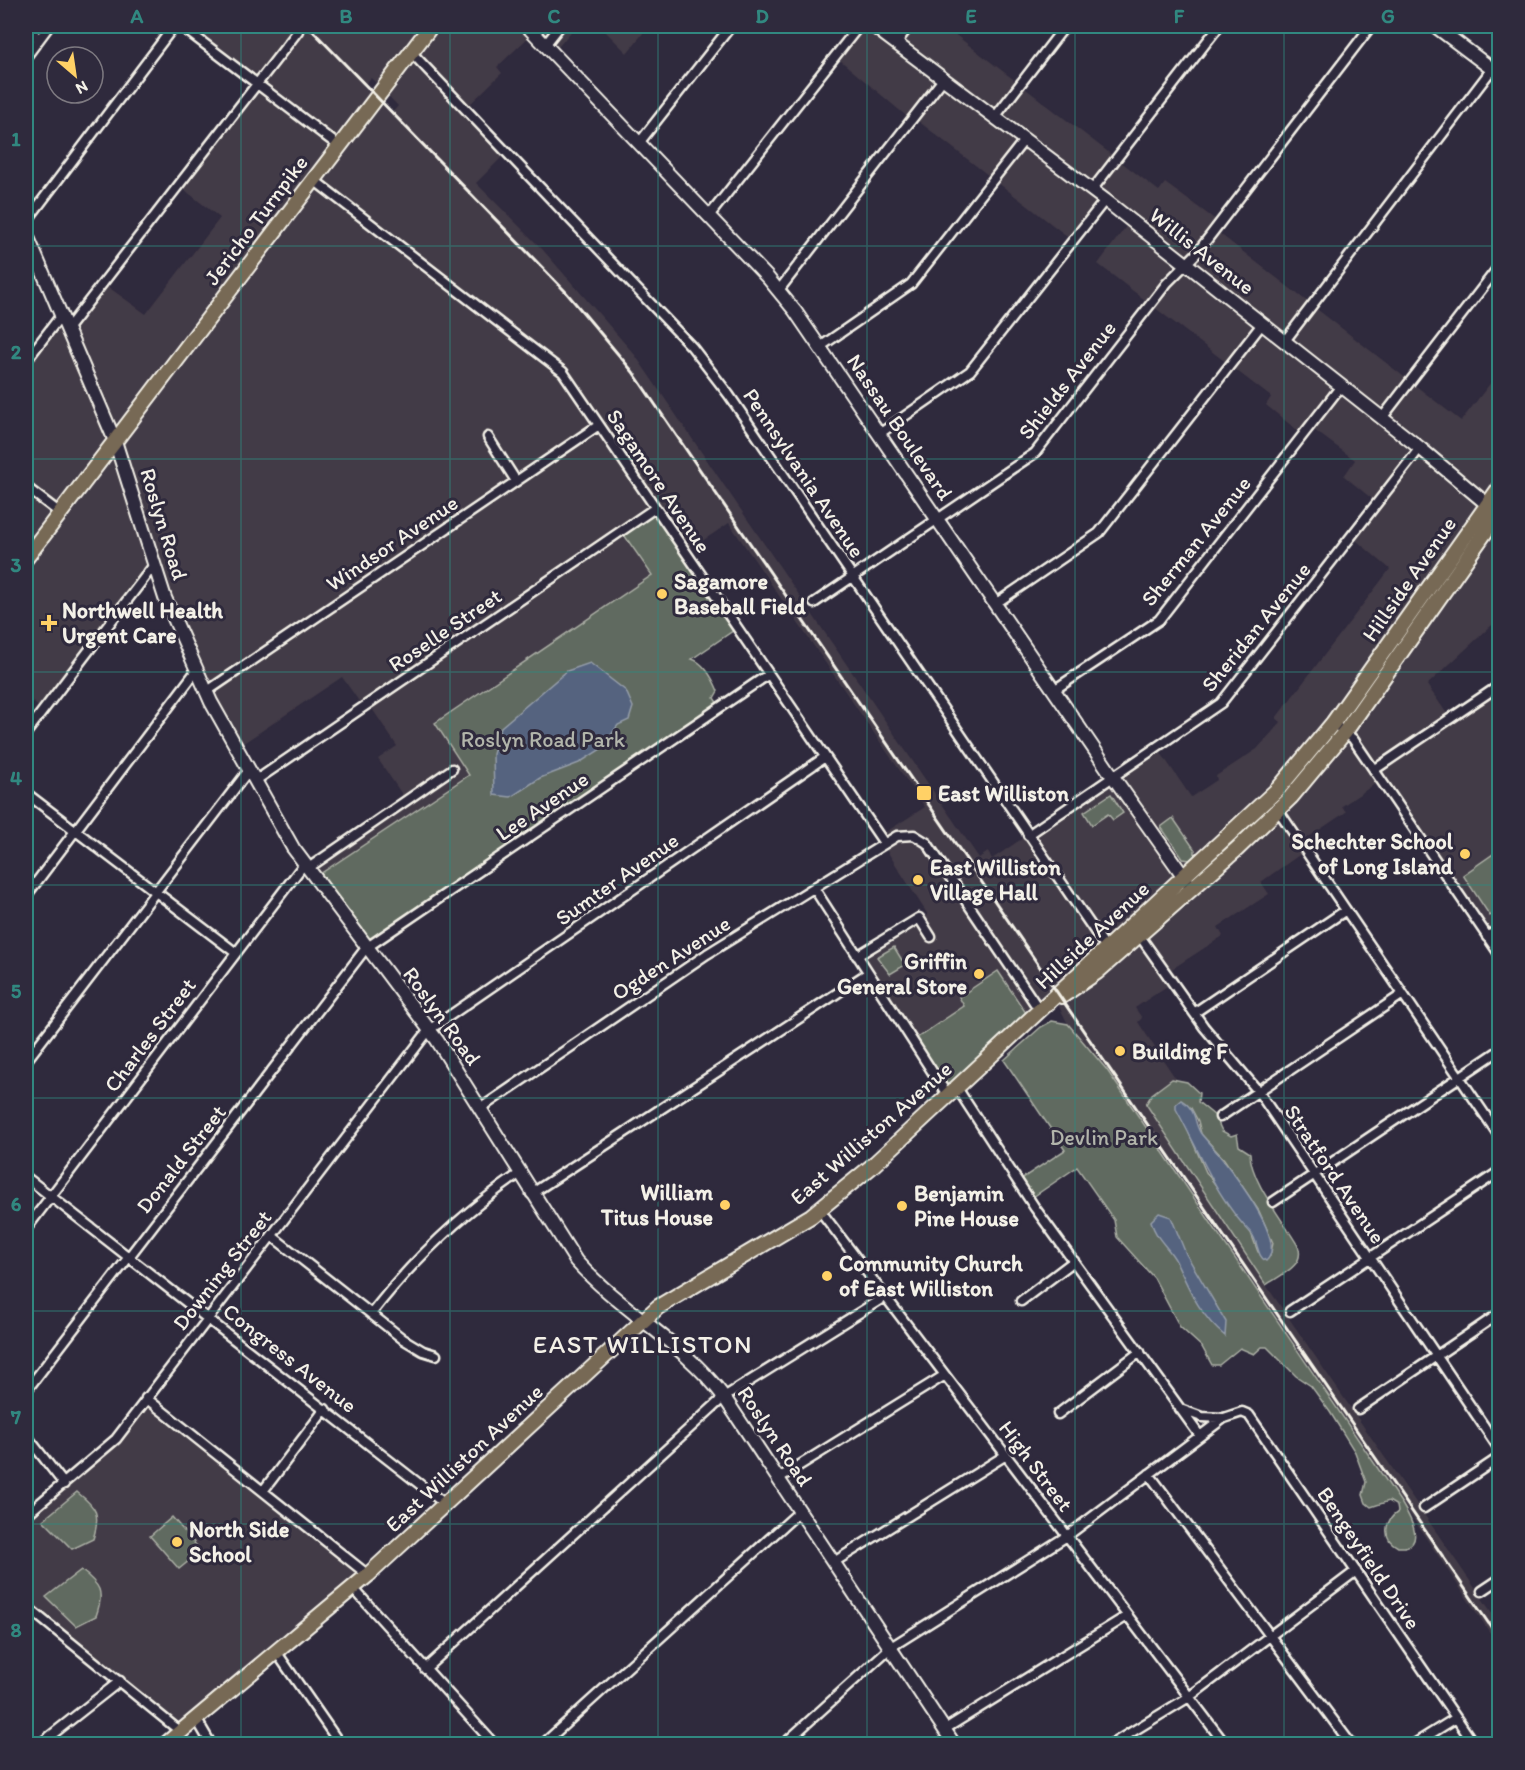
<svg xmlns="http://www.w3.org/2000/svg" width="1525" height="1770" viewBox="0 0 1525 1770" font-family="Itim,sans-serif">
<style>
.built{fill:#423a46;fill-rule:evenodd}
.green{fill:#616b60;stroke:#aaaea4;stroke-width:1.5;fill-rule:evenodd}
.water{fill:#54647f;stroke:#949ca9;stroke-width:1.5}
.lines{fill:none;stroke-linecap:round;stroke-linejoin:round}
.street-casing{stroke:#f4f1e8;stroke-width:13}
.secondary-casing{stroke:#f4f1e8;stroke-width:16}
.primary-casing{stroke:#f4f1e8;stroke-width:18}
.street{stroke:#2f2a3d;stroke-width:8}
.secondary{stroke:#2f2a3d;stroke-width:12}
.primary{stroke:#776954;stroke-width:14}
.rail{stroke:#f4f1e8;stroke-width:3}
.grid{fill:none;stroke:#318880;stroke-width:1.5;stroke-opacity:0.55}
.poi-dot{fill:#ffd166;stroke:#2f2a3d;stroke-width:2}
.labels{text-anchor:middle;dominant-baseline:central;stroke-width:6;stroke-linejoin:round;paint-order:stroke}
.street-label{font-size:22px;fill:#f4f1e8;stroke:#2f2a3d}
.poi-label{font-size:22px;font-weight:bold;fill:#f4f1e8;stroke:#2f2a3d;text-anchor:start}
.park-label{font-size:22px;fill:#b2b5ab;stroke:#2f2a3d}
.quarter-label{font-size:26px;letter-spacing:1.5px;fill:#f4f1e8;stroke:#2f2a3d}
.neatline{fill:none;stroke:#318880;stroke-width:2}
.grid-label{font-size:20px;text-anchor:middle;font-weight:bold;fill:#318880}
</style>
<rect width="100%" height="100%" fill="#2f2a3d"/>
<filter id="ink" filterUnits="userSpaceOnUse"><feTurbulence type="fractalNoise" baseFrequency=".0167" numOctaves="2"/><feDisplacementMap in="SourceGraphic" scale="12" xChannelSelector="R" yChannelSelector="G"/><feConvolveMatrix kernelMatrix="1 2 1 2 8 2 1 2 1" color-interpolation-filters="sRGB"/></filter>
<g filter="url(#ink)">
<path class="built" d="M181,26h395l-23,27 -20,-20 -36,34 5,6 -37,36 42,43 -31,31 67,67 92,105 344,503 9,-6 4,7 165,-112 34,50 26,-17 -1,-4 41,-27 24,-27 -5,-4 114,-149 -39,-33 26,-33 -33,-27 11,-16 -45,-33 -7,8 -37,-30 5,-8 -173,-133 32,-43 -25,-20 -33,39 -159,-123 -2,3 -76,-64 24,-30h85l215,165 6,-8 55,40 -5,7 246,191 38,-49v264l-7,-11 -65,60 23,33 49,-33v243l-12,9 -106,-157 -39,26 4,6 -46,31 5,8 -44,31 8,12 -51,33 5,9 -51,33 7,9 -44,30 7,10 -4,4 38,57 -30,25 120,181 233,338v23l-318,-470 -74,-106 -39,-46 -17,-33 -25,22 -28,-41 -39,25 6,9 -51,34 -54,-83 68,-42 -50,-78 47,-30 -196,-284 -43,29 -64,-20 30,43 -217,147 34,53 -155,103 -11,-15 100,-67 -25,-37 19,-13 -28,-42 -6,3 -21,-30 -106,71 -81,-182 -113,144 -16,-14v-335l36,-47 5,14 37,-44 42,30 74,-96 -39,-31 76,-104zM371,78l27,28 -7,8 -28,-28z
M600,26h36l8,6 -17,21z
M146,1398l222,177 -187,157 -155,-126v-91l70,-57z"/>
<path class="green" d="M655,509l82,119 -45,31c12,4 21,20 26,32l-4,7 6,9 -354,241 -52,-70 155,-103 -34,-52 217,-148 -30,-43z
M1111,794l12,19 -10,7 -5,-6 -16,11 -8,-13z
M1173,818l22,32v5l-5,5 -7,-1 -22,-32z
M1499,850v59l-9,7 -27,-41z
M894,947l11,18 -15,9 -13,-17z
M998,971l28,42 -80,76 -32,-49 50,-34 -5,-9z
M1052,1021l16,3 39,46 295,434c8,13 26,45 -4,43 -16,-8 -14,-26 0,-35l-1,-6 -8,-5 -18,6 -5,-4 -3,-8 3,-13 -11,-30 -25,-40 -19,-26 -15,-10 -29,-29h-5l-8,7 -14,-6 -21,17h-7l-10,-18 -22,-20 -26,-49 -37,-41 -3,-17 -37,-53 -47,32 -12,-18 47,-31 -61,-90 37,-33z
M1172,1079l15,3 12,11 -1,9 17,14 7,15 9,5 6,-2 2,12 11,7c0,28 34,68 48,93 8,20 -18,29 -32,39l-120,-181 6,-10zM1191,1108l7,13 3,13 23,25 35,52 14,32 -3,13 -12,-4 -7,-19 -45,-61 -17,-39z
M77,1492c20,16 24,22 16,47l-21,10 -29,-29z
M172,1517l29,34 -22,18 -29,-33z
M81,1570c19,15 24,21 15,46l-20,10 -30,-29z"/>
<path class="water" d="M590,663l36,28 7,16 -4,13 -11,5 -17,24 -22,14 -39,15 -29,19 -17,-2 -1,-41 8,-27 66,-56z
M1181,1100c18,11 12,25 21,35 17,19 89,105 64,126 -10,-5 -7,-19 -15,-28 -35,-35 -51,-81 -75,-124v-5z
M1159,1213l12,4 15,37 40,68 -1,14c-25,-20 -36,-47 -49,-75 -8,-15 -20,-21 -25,-40z"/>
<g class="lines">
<defs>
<path id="street" d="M30,26l8,14
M181,26l158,120
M896,43l13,-17
M545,45l15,-19
M411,52l281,295 37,48 380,557
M26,57l23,-31
M995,117l70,-91
M639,143l92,-117
M314,180l249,192 321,471
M1092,190l127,-164
M709,216l150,-190
M26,222l148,-196
M779,290l165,-212
M68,328l230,-297
M1284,342l208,-273
M820,347l91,-63 114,-145
M26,361l36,-47
M1382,418l118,-153
M879,434l91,-63 135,-171
M488,437l28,44
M26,487l34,26
M814,603l221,-150 132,-170 29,-29 175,-228
M995,604l104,-71 163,-209
M1054,690l105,-70 182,-234
M206,692l393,-267
M1333,723l20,16 147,216
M26,733l128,-168
M1374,770l126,-85
M255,781l400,-273
M26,793l210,160
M1276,807l224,330
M1028,835l193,-132 199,-255
M307,869l145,-100
M814,888l134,208
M26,896l170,-225
M1137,932l67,95 54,64 242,359
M1487,937l13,-9
M857,956l62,-38 12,19
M1194,1013l152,-103
M26,1061l223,-291
M957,1088l78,120 165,228
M481,1108l226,-154 190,-118 17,-1 13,8 113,168
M1220,1117l183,-123
M26,1177l419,327
M531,1194l337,-221
M1273,1202l227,-152
M819,1209l406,535
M26,1229l278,-365
M272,1236l131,103 20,12 13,4
M1021,1301l53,-40
M1290,1311l210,-140
M371,1314c41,-53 93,-102 148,-140
M26,1391l340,-443 403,-274
M146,1398l222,177
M1180,1409l22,8 21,1
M1358,1409l142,-96
M1058,1414l82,-62
M26,1435l38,49
M1149,1474l202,270
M779,1478l166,-103
M263,1491l62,-82
M1424,1508l76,-51
M26,1515l90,-76 313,-409 396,-273
M834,1562l172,-107
M353,1588l141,156
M1482,1591l18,-12
M26,1606l155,126
M277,1653l63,91
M425,1669l299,-272 162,-101
M197,1720l14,24
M945,1729l182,-113
M40,1744l80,-63
M543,1744l257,-233
M784,1744l107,-97 176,-111 157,-118 18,-6 7,3 225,329
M1112,1744l77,-47 167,-126
M1414,1744l42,-26"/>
<path id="secondary" d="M527,26l241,252 27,33 314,460 80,113
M873,26l232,174 315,248 74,62
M1435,26l65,49
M26,233l89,208 50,157 46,104 82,146 144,192 139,221c45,50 107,81 148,136l230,347"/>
<path id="primary" d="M26,558l405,-532
M1062,996l35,-24 140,-123 54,-52 54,-65 155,-221
M166,1744l202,-169 290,-268 153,-91 60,-49 408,-379 54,-65 167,-236"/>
</defs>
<use href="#street" class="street-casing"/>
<use href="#secondary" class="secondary-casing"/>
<use href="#primary" class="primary-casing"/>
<use href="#street" class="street"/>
<use href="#secondary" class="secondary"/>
<use href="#primary" class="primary"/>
<path class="rail" d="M308,26l257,265 68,81 867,1268"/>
</g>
</g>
<path class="grid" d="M241,26v1718M450,26v1718M658,26v1718M867,26v1718M1075,26v1718M1284,26v1718M26,246h1474M26,459h1474M26,672h1474M26,885h1474M26,1098h1474M26,1311h1474M26,1524h1474"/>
<g class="poi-dot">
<circle cx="662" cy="594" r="6"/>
<path d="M46 614h6v6h6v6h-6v6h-6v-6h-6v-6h6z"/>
<rect x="916" y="785" width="16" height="16" rx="3"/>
<circle cx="1465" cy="854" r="6"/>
<circle cx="918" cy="880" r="6"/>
<circle cx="979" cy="974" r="6"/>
<circle cx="1120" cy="1051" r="6"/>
<circle cx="725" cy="1205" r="6"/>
<circle cx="902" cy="1206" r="6"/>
<circle cx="827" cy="1276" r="6"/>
<circle cx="177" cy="1542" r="6"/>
</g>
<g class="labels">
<g class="street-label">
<text transform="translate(256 220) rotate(-53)">Jericho Turnpike</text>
<text transform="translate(1202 251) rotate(38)">Willis Avenue</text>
<text transform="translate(1067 380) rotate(-52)">Shields Avenue</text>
<text transform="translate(900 427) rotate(56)">Nassau Boulevard</text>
<text transform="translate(804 473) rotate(56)">Pennsylvania Avenue</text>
<text transform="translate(659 481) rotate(56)">Sagamore Avenue</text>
<text transform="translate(164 524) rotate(73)">Roslyn Road</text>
<text transform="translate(1196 541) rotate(-51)">Sherman Avenue</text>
<text transform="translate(392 543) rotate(-34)">Windsor Avenue</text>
<text transform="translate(1409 579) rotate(-55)">Hillside Avenue</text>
<text transform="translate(1256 627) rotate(-51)">Sheridan Avenue</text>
<text transform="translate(445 630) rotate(-34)">Roselle Street</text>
<text transform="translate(542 806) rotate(-34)">Lee Avenue</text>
<text transform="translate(617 879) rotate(-35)">Sumter Avenue</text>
<text transform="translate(1092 935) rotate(-43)">Hillside Avenue</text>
<text transform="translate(671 958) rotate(-33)">Ogden Avenue</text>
<text transform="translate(442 1016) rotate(54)">Roslyn Road</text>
<text transform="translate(150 1035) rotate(-53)">Charles Street</text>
<text transform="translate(871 1133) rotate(-41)">East Williston Avenue</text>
<text transform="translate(181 1159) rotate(-52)">Donald Street</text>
<text transform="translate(1335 1174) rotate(56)">Stratford Avenue</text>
<text transform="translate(222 1270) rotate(-52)">Downing Street</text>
<text transform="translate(290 1358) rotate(38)">Congress Avenue</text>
<text transform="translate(775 1436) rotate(56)">Roslyn Road</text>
<text transform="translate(464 1458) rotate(-43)">East Williston Avenue</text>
<text transform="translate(1036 1466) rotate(53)">High Street</text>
<text transform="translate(1369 1558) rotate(56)">Bengeyfield Drive</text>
</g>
<g class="poi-label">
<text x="674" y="581">Sagamore<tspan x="674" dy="25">Baseball Field</tspan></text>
<text x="62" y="610">Northwell Health<tspan x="62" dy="25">Urgent Care</tspan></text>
<text x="938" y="793">East Williston</text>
<text x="1453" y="841" text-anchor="end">Schechter School<tspan x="1453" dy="25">of Long Island</tspan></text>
<text x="930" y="867">East Williston<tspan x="930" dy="25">Village Hall</tspan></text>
<text x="967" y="961" text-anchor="end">Griffin<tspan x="967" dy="25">General Store</tspan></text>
<text x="1132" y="1051">Building F</text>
<text x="713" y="1192" text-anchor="end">William<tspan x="713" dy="25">Titus House</tspan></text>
<text x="914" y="1193">Benjamin<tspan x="914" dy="25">Pine House</tspan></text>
<text x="839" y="1263">Community Church<tspan x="839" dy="25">of East Williston</tspan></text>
<text x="189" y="1529">North Side<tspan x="189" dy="25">School</tspan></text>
</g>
<g class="park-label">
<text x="543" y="739">Roslyn Road Park</text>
<text x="1104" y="1137">Devlin Park</text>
</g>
<g class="quarter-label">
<text x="643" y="1344">EAST WILLISTON</text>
</g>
</g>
<rect width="1525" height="1770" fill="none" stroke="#2f2a3d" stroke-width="66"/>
<g transform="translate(75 75) rotate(151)"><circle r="28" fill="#2f2a3d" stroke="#7e7a81" stroke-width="1.5"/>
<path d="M0-4.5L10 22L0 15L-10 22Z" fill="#ffd166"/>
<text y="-9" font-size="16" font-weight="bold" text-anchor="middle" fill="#f4f1e8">N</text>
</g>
<rect x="33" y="33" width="1459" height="1704" class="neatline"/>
<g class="grid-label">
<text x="137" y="23">A</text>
<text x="346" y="23">B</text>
<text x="554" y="23">C</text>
<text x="762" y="23">D</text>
<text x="971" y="23">E</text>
<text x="1179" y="23">F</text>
<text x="1388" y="23">G</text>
<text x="16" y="146">1</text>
<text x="16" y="359">2</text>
<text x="16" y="572">3</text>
<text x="16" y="785">4</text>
<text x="16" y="998">5</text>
<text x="16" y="1211">6</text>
<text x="16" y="1424">7</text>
<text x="16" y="1637">8</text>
</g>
</svg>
